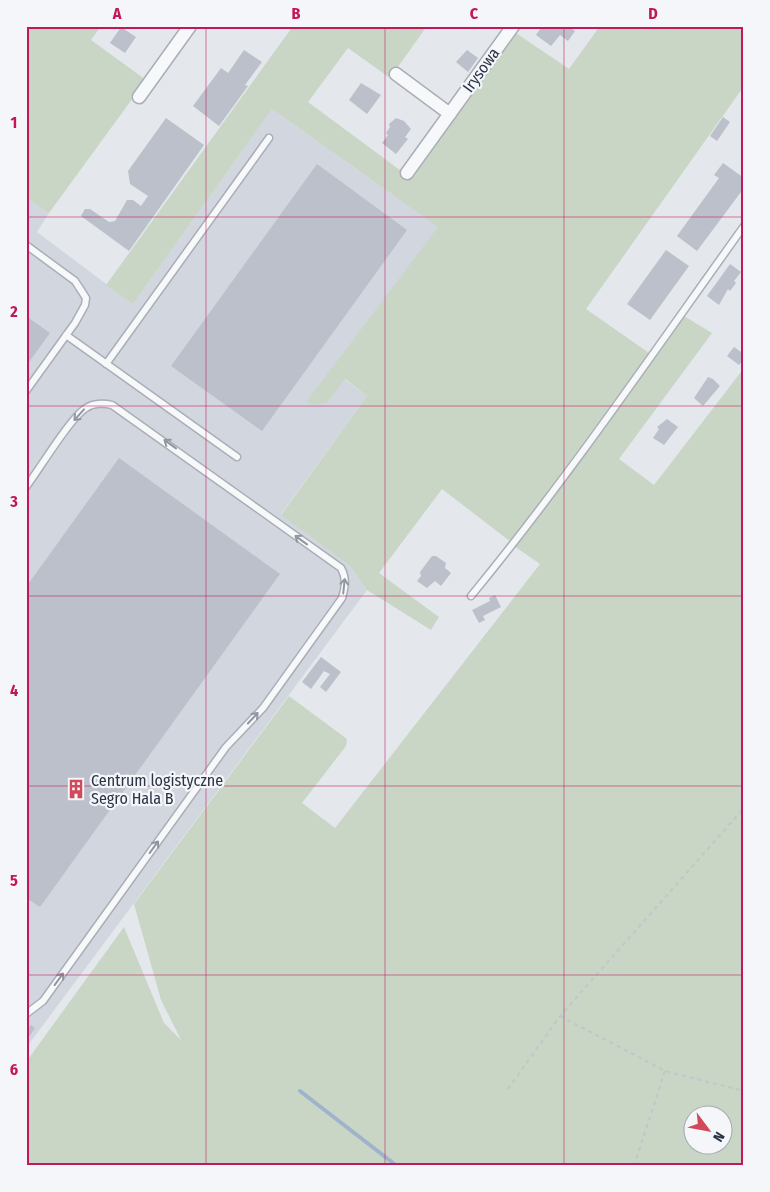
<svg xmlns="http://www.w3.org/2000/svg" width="770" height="1192" viewBox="0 0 770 1192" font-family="'Fira Sans Condensed',sans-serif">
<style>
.built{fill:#d2d6de}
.green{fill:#c9d6c5;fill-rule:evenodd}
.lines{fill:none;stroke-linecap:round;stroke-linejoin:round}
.stream{stroke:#9fb4cc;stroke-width:4}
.building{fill:#bbc0ca}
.lane-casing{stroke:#a9aeb7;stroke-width:9}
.street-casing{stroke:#a9aeb7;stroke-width:15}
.path{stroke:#c2c5cb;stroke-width:2;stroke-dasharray:4 4;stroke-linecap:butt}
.lane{stroke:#f7f8fa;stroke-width:6}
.street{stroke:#f7f8fa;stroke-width:12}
.oneway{stroke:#9196a0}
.grid{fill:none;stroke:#c2185b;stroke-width:1;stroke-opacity:0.55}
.labels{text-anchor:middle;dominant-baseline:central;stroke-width:4.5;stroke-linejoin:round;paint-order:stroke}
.street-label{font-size:16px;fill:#2b3445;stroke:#f4f6f9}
.poi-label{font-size:16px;fill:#2b3445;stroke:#f4f6f9;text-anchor:start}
.neatline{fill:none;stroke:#c2185b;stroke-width:2}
.grid-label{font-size:16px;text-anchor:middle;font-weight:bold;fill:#c2185b}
</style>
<rect width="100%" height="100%" fill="#e4e7ec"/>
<path class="built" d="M272,109l125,89 66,17 -118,165 22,16 -86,118 69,52 17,24 -341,458v-851l23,16 -12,19 96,72z"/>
<path class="green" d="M26,26h75l-10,14 55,40 -97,133 -23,-16z
M293,26h134l-37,52 -42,-30 -40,54 104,77 104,-146 53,36 31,-43h144v60l-158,223 63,44 -138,189 -69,-53 -63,84 60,44 -8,13 -64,-40 -17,-24 -69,-51 86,-119 -22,-17 -18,23 -13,3 -7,-4 131,-174 -166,-118 -139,195 -27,-19z
M684,316l28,17 -93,126 35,26 90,-117v798h-718v-104l98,-135 40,96 17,17 -20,-40 -27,-96 155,-208 58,43 -1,7 -44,57 33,25 205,-264 -26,-18zM692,1114h30v30h-30z"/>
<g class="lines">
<path class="stream" d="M300,1091l97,75"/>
</g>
<path class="building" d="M542,26h26l7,5 -7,10 -8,-6 -9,11 -15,-11z
M121,27l15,10 -11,16 -15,-10z
M244,50l18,12 -17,23 3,1 -29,40 -26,-20 28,-38 7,5z
M467,50l11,8 -10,14 -12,-10z
M361,83l20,12 -14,19 -18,-14z
M723,117l7,5 -13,19 -7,-5z
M166,118l38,27 -75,106 -48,-35 4,-7h5l19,13 6,-1 12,-21h6l8,6 7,-10 -18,-12 -2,-13z
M396,118l8,3 7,8 -6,8 3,2 -12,15 -14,-11 6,-8 -2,-2 4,-6 -1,-3z
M723,163l21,15v10l-47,63 -20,-15 42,-58 -5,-3z
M317,164l90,66 -145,201 -91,-65z
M666,250l23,16 -39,54 -23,-16z
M730,264l11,8 -7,9 2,2 -6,8 -2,-2 -9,16 -12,-9z
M26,316l24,17 -24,33z
M734,347l10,7v5l-5,6 -12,-9z
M708,377l5,2 7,7 -17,20 -9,-8z
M667,419l11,8 -14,18 -11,-7 6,-9 -2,-2z
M119,458l161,116 -240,333 -14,-9v-311z
M432,556h4l10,7 -1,5 6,5 -10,13 -6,-5 -8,7 -10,-7 4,-5 -1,-4z
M495,595l6,12 -18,9 2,4 -6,3 -7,-13 18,-9 -1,-3z
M321,657l20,15 -15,20 -6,-5 10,-13 -6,-3 -13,18 -9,-7z
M31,1025l4,3 -9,13v-10z"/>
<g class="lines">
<defs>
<path id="lane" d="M26,245l49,36 11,17 -1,7 -10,18 -49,68
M66,335l171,122
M106,364l163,-226
M26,487c13,-17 44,-69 60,-79 7,-5 18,-5 26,-3l229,163c6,11 4,19 1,30l-79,110 -37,39 -183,254 -17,13
M471,596c97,-118 184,-246 273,-370"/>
<path id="street" d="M396,74l54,40
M139,97l51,-71
M407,173l106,-147"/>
</defs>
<use href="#lane" class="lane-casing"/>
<use href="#street" class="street-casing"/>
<path class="path" d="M560,1016l105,55 79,20
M508,1089l52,-73 184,-208
M634,1166l31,-95"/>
<use href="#lane" class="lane"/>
<use href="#street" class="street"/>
</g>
<defs><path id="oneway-shaft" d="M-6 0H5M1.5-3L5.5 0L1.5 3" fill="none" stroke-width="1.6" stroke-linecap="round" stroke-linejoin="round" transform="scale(1.25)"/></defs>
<g class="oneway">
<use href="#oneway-shaft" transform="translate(79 415) rotate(132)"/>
<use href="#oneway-shaft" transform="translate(170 444) rotate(-144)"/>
<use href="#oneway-shaft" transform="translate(301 540) rotate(-144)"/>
<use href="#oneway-shaft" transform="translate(344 586) rotate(-84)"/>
<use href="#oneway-shaft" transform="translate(253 718) rotate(-47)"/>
<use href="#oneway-shaft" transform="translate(154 847) rotate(-54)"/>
<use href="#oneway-shaft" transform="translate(59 979) rotate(-54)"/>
</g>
<path class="grid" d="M206,26v1140M385,26v1140M564,26v1140M26,217h718M26,406h718M26,596h718M26,786h718M26,975h718"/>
<defs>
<symbol id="building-bare" viewBox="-9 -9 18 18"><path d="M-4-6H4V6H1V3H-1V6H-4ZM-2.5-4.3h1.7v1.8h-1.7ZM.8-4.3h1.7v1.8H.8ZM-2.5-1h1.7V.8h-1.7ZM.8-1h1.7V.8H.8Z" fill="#d1495b" stroke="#f4f6f9" stroke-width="2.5" paint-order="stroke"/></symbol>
</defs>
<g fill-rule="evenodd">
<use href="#building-bare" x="62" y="775" width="28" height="28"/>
</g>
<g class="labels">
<g class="street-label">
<text transform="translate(481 70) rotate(-54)">Irysowa</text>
</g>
<g class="poi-label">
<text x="91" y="780">Centrum logistyczne<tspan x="91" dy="18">Segro Hala B</tspan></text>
</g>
</g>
<rect width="770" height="1192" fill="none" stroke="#f4f6f9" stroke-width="55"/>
<g transform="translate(708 1130) rotate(122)"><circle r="24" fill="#f4f6f9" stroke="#a4a8b1"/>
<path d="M0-4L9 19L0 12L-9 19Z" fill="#d1495b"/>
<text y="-8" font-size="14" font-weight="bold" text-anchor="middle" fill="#2b3445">N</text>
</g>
<rect x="28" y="28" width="714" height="1136" class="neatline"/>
<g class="grid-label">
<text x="117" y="19">A</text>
<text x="296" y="19">B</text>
<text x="474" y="19">C</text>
<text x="653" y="19">D</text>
<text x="14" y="128">1</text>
<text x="14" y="317">2</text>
<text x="14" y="507">3</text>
<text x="14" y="696">4</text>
<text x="14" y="886">5</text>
<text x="14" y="1075">6</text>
</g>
</svg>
